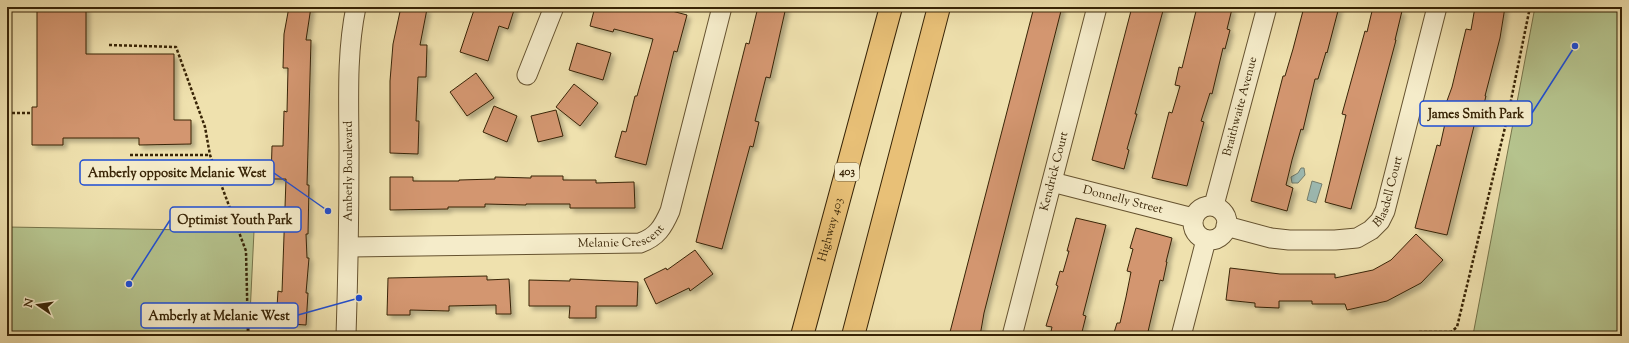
<svg xmlns="http://www.w3.org/2000/svg" width="1629" height="343" viewBox="0 0 1629 343" font-family="'Sorts Mill Goudy',serif">
<style>
.green{fill:#b5c38d;stroke:#76744a}
.water{fill:#9dbbb4;stroke:#757f6e}
.building{fill:#d39670;stroke:#382406;filter:url(#shadow)}
.lines{fill:none;stroke-linecap:round;stroke-linejoin:round}
.minor-casing{stroke:#665330;stroke-width:21}
.highway-casing{stroke:#382406;stroke-width:24}
.path{stroke:#382406;stroke-width:2.5;stroke-dasharray:3 2;stroke-linecap:butt}
.minor{stroke:#f5ecca;stroke-width:19}
.highway{stroke:#e8c077;stroke-width:22}
.labels{text-anchor:middle;dominant-baseline:central;stroke-width:3;stroke-linejoin:round;paint-order:stroke}
.shield{fill:#f5ecca;stroke:#716041;stroke-width:1}
.shield-label{font-size:11px;font-weight:bold;fill:#382406}
.street-label{font-size:12px;fill:#382406;stroke:#f5ecca}
.leader{fill:none;stroke:#1d4ed8;stroke-width:1.5}
.callout-dot{fill:#1d4ed8;stroke:#f5ecca;stroke-width:1.5}
.callout{fill:#f5ecca;stroke:#1d4ed8;stroke-width:1.5}
.callout-label{font-size:13px;text-anchor:middle;font-weight:bold;fill:#382406}
</style>
<defs>
<filter id="shadow"><feDropShadow dx="3.5" dy="3.5" stdDeviation="2" flood-color="#0004"/></filter>
</defs>
<rect width="100%" height="100%" fill="#efe1ae"/>
<filter id="stains"><feTurbulence type="fractalNoise" baseFrequency=".005" numOctaves="4"/><feColorMatrix values="0 0 0 0 .2 0 0 0 0 .09 0 0 0 0 .02 0 0 0 .5 -.17"/></filter>
<radialGradient id="worn" r=".72"><stop offset=".6" stop-color="#630" stop-opacity="0"/><stop offset="1" stop-color="#630" stop-opacity=".3"/></radialGradient>
<path class="green" d="M1535,7h87v329l-149,-1z
M7,227l247,4 -5,105h-242z"/>
<path class="water" d="M1301,168h3l1,7 -7,8h-6l-1,-6 7,-4z
M1312,181l10,3 -6,19 -9,-3z"/>
<path class="building" d="M37,7h49v47h88v66h17v24l-52,1v-7h-76v7h-31v-38h5z
M289,7h22l-5,33h5l-4,145h2l-1,49h-2l1,24h2l-3,35h2l-2,32 -30,-2 2,-32 4,1 4,-113h-15l1,-33h11l1,-35 3,1 1,-44h-5l1,-34z
M401,7l26,2 -7,36h7l-1,32h-8l-2,44h3l-1,33 -28,-1v-72l3,-37z
M475,7h40l-7,22 -9,-3 -11,35 -28,-9z
M595,7h62l30,8 -10,37 -3,-1 -28,114 -31,-8 7,-26 4,1 9,-36h2l16,-57 -39,-10 -1,3 -23,-6z
M758,7h28l-16,71 -4,-1 -11,44 4,1 -6,25 -3,-1 -28,103 -26,-7 50,-199 3,1z
M1034,7h28l-78,306 -4,23h-31z
M1132,7h32l-29,107h2l-10,35 2,1 -5,19 -32,-9z
M1197,7l35,2 -5,20 3,1 -5,19 -2,-1 -11,46 -2,-1 -9,28 3,1 -17,64 -35,-8 17,-66 3,1 8,-27 -5,-1 4,-18 3,1z
M1304,7h35l-12,46 -1,-1 -8,27h-3l-12,51 -2,-1 -9,31 -6,25 7,3 -6,23 -36,-10 32,-125h2l8,-27z
M1373,7h14l15,4 -7,29h1l-45,169 -26,-7 21,-87 -4,-1 23,-83 2,1z
M1475,7h30l-5,31 -15,58h1l-6,23 -4,-1 -29,117 -32,-7 22,-83 3,1 8,-36 -4,-1 8,-22 14,-58 5,1z
M577,43l34,10 -8,27 -34,-10z
M476,73l18,25 -27,18 -17,-24z
M574,84l24,19 -18,23 -24,-19z
M494,106l23,10 -10,26 -24,-10z
M556,110l7,26 -25,6 -7,-26z
M531,176h32v4h33v3l38,-1 1,26h-65v-4h-44v1l-41,-1v3h-37v2l-58,1v-33h23v4h46v-1l36,-1v-2l36,1z
M1076,218l30,7 -23,90 3,1 -5,20h-31l2,-9 -6,-1 12,-40 -2,-1 4,-14 3,1 6,-21h-2z
M1136,228l36,10 -6,24h1l-4,19 -3,-1 -13,56h-34l4,-13h3l6,-26 5,-25 -4,-1 6,-22 -3,-1z
M1416,234l27,26 -22,23 -34,18 -40,9 -2,-6h-33v-3h-33v7l-24,-1v-4l-29,-3 4,-32 50,6h55v4l38,-8 18,-10z
M695,250l18,24 -23,17 -1,-3 -33,16 -12,-25 22,-11 1,2z
M487,276v4l22,-1 2,35h-15v-9l-47,1v5l-39,-1v5h-23l1,-37z
M570,279l68,3 -1,24h-41v12h-27l1,-12h-41v-26l41,1z"/>
<g class="lines">
<defs>
<g id="minor">
<path d="M527,75l27,-68"/>
<path id="s1" d="M1052,182l141,36"/>
<path id="s2" d="M1214,205l53,-198"/>
<circle cx="1210" cy="223" r="17"/>
<path id="s3" d="M1226,226l45,12 18,2h46l22,-2 14,-8 9,-9 5,-10 52,-204"/>
<path id="s4" d="M350,247l290,-4c17,-6 23,-16 30,-32l52,-204"/>
<path id="s5" d="M346,336c2,-61 3,-122 3,-183 0,-48 -3,-98 7,-146"/>
<path id="s6" d="M1012,336l85,-329"/>
<path d="M1181,336l25,-96"/>
</g>
<g id="highway">
<path id="s7" d="M802,336l89,-329"/>
<path d="M853,336l86,-329"/>
</g>
</defs>
<use href="#minor" class="minor-casing"/>
<use href="#highway" class="highway-casing"/>
<path class="path" d="M109,45l67,2 29,80 5,28 36,96 2,85
M7,113h25
M130,155h80
M1199,333l251,-1
M1446,336l11,-9 51,-212 22,-108"/>
<use href="#minor" class="minor"/>
<use href="#highway" class="highway"/>
</g>
<g class="labels">
<rect class="shield" x="835" y="163" width="24" height="18" rx="3"/>
<g class="shield-label">
<text x="847" y="172">403</text>
</g>
<g class="street-label">
<text stroke="none"><textPath href="#s2" startOffset="102">Braithwaite Avenue</textPath></text>
<text stroke="none"><textPath href="#s5" startOffset="165">Amberly Boulevard</textPath></text>
<text stroke="none"><textPath href="#s6" startOffset="170">Kendrick Court</textPath></text>
<text stroke="none"><textPath href="#s3" startOffset="192">Blasdell Court</textPath></text>
<text stroke="none"><textPath href="#s1" startOffset="73">Donnelly Street</textPath></text>
<text stroke="none"><textPath href="#s7" startOffset="110">Highway 403</textPath></text>
<text stroke="none"><textPath href="#s4" startOffset="273">Melanie Crescent</textPath></text>
</g>
</g>
<path class="leader" d="M1575 46L1532 113M328 211L274 173M129 284L170 220M359 298L298 315"/>
<g class="callout-dot">
<circle cx="1575" cy="46" r="4"/>
<circle cx="328" cy="211" r="4"/>
<circle cx="129" cy="284" r="4"/>
<circle cx="359" cy="298" r="4"/>
</g>
<g class="callout">
<rect x="1420" y="101" width="112" height="25" rx="4"/>
<rect x="80" y="160" width="194" height="25" rx="4"/>
<rect x="170" y="207" width="131" height="25" rx="4"/>
<rect x="141" y="303" width="157" height="25" rx="4"/>
</g>
<g class="callout-label">
<text x="1476" y="118">James Smith Park</text>
<text x="177" y="177">Amberly opposite Melanie West</text>
<text x="235" y="224">Optimist Youth Park</text>
<text x="219" y="320">Amberly at Melanie West</text>
</g>
<rect width="1629" height="343" fill="none" stroke="#efe1ae" stroke-width="24"/>
<rect x="8" y="8" width="1613" height="327" fill="none" stroke="#382406" stroke-width="2"/>
<rect x="12" y="12" width="1605" height="319" fill="none" stroke="#382406"/>
<g transform="translate(38 305) rotate(283)" stroke="#f5ecca" stroke-width="3" paint-order="stroke">
<path d="M0-3L7 15L0 10L-7 15Z" fill="#382406"/>
<text y="-6" font-size="11" font-weight="bold" text-anchor="middle" fill="#382406">N</text>
</g>
<rect width="100%" height="100%" filter="url(#stains)"/>
<rect width="100%" height="100%" fill="url(#worn)"/>
</svg>
